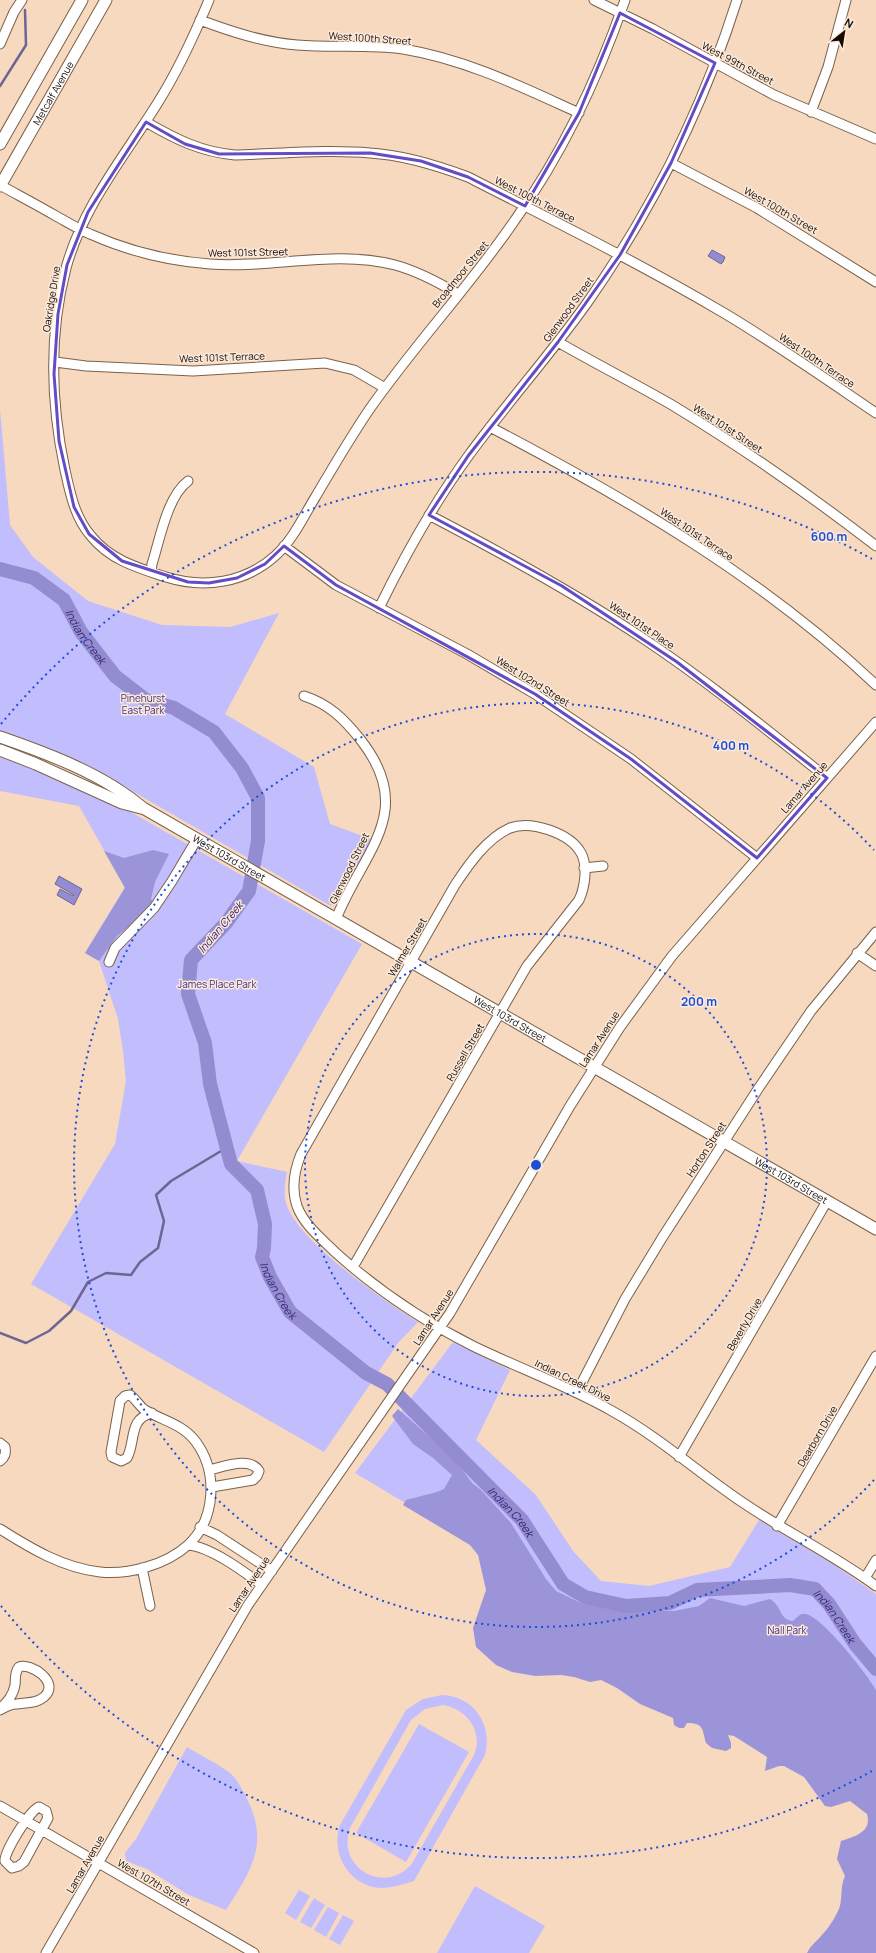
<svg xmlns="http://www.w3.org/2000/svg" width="876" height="1953" viewBox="0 0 876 1953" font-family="Manrope,sans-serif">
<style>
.green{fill:#c2bdfc;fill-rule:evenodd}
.forest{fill:#9b94d9}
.water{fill:#938cd0;stroke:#6d6593}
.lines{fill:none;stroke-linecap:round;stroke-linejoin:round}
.stream{stroke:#6d6593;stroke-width:2.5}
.river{stroke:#938cd0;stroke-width:14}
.minor-casing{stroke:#7b614a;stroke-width:11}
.major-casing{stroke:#7b614a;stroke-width:13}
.minor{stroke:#fff;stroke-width:9}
.major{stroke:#fff;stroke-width:11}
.marked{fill:none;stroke:#654bc4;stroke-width:3;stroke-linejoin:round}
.ring{fill:none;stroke:#1d4ed8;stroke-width:2;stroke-dasharray:2 4}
.labels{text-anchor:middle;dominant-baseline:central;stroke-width:3;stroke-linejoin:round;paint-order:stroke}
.street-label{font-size:10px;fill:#150b04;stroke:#fbe9da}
.park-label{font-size:10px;fill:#423182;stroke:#fbe9da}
.water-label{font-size:11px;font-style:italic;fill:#362373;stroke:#fbe9da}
.centre{fill:#1d4ed8;stroke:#fbe9da;stroke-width:2}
.ring-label{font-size:12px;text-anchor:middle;font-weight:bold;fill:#1d4ed8;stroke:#fbe9da;stroke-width:3;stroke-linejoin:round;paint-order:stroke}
</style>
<rect width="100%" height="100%" fill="#f7d9c0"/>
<path class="green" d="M0,409l10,116 23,32 55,44 74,24 68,2 49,-14 -54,101 89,53 16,57 41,15 -8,19 -26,45 -3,2h-5l-214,-124 -33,-17 -82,-33z
M0,754l124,54 238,136 -125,217 50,11c-2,11 -4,23 0,34 13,36 97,95 131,116l-20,21 -74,109 -293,-168 84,-140 11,-63 -3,-30 -5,-32 -19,-58 -14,-8 40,-66 -46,-81 -79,-15z
M453,1342l57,28 -34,70 60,55 37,56 28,30 48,5 81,-19 29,-47 74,44 43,30v182l-238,-92 -157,-136 -126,-75z
M442,1695c32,1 51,30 43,60l-71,126c-10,3 -22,7 -33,7 -31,-1 -51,-34 -41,-63l66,-115 17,-11zM443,1705c24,4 41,27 31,50l-63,110c-28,30 -75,2 -61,-37l61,-108 14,-11z
M419,1724l50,28 -63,110 -50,-29z
M187,1747c11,7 40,21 47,30 6,7 11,18 15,26 20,43 0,71 -23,107l-37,-15 -42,-26 -21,-8 -1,-8 11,-14z
M475,1886l70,40 -16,27h-92z
M299,1890l11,6 -14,24 -11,-7z
M314,1898l11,7 -14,23 -11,-6z
M328,1907l11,6 -13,24 -12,-7z
M343,1915l11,6 -14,24 -11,-6z"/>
<path class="forest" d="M153,850l16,4 -14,28 -4,17 2,3 -8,11 -28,23 -18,25 -14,-8 40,-65 -21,-37 20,7z
M398,1409l50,44 11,12 13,18 9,7 30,33 35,56 10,12 25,12 34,7 59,1 25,-5 11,-8 34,8 26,-7c13,8 9,21 23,22 4,-3 7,-8 12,-7 16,1 63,61 71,76v263h-69c4,-8 8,-10 14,-17 6,-6 12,-15 16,-23 7,-11 2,-25 8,-37l-8,-17 4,-18c15,-5 31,-9 26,-27l-17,-13 -19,6 -6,-1 -21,-29 -20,-11h-5l-14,5 2,-14 -33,-21 -6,-1 3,8v5l-5,3 -14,-3 -6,-5c-4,-14 -2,-20 -19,-20l-3,5h-5l-5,-3 -1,-7 -33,-14 -23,-16 -16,-8 -11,2 -16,-5 -13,-2 -26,1 -23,-4 -16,-7 -20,-18 -2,-13 -1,-6 13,-38 -8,-35 -8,-10 -67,-40 3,-5 31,-8 7,-3 8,-14 -19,-17 -20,-14 -21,-28z"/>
<path class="water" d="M712,250l13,7 -2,5 -2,2 -13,-8z
M59,876l23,13 -8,16 -17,-10 3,-6 13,7 1,-1 -19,-11z"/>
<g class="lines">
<path class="stream" d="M0,86l26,-41 -1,-35
M0,1333l26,10 23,-12 22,-20 17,-29 18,-9 25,2 9,-13 18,-14 6,-27 -8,-26 15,-14 55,-33"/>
<path class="river" id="s1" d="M0,569l34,9 30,22 17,32 34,44 31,24 28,8 40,24 28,36 16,30v43l-9,50 -23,32 -35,37 -3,34 17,49 5,41 21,80 26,26 8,34 -1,24 -2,9 8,20 20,35 76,61 21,11 135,136 41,64 22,13 41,9 44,-3 27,-13 93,-5 25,4 14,15 26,40 21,25"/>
<defs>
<path id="minor" d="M209,0c-15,36 -31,71 -52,104 -33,53 -74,102 -91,164 -17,65 -15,136 -1,202 5,23 10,48 26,66 19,24 47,32 75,41 38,12 79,6 109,-21 18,-16 28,-39 41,-60 17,-29 34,-58 53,-86 46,-66 101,-124 146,-190 48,-67 83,-142 110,-220
M594,0l59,29 121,66 102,44
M200,20c32,12 63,22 97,25 35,3 71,-1 106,4 62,10 119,38 176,64
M0,44l14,-32 8,-12
M811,112l17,-45 18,-67
M146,122c29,17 55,30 89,33 44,-1 91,-6 135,-2 34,2 66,12 98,24 86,44 173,87 256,136 52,31 102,66 152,100
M671,163l86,45 119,74
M0,185c18,10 37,20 56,31 11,6 22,13 34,18 38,17 79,27 120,30 61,5 125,-15 185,1 22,6 43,17 63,29
M558,342c38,22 76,41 114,63 71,43 138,90 204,141
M55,362l31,4 107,5 132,-8 29,7 31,18
M490,427c136,71 273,151 386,258
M429,515c73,38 144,77 212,122 65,43 125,92 186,141
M284,546l52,39 131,69 68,40 96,65 126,99
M151,572l1,-8c8,-25 15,-67 36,-83
M379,608c26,-53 55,-105 90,-153 38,-52 81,-100 118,-152 65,-93 116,-195 150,-303
M304,696c25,8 40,23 56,43 58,73 3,112 -24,180
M584,868l19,-2
M857,953l19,13
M109,962l6,-14 39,-40 18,-27 25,-42
M353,1267l174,-301 52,-66c6,-13 9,-34 2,-47 -11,-20 -50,-33 -71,-25 -24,11 -41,36 -55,57l-154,269c-7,17 -10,34 -4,52 7,19 24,32 38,46 42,38 90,70 140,95 46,22 93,39 137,64 47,26 88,63 133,93 43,29 89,51 131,82
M577,1392l48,-93 37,-61 96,-149 53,-78 65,-79
M0,1443l5,4c1,7 0,10 -5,14
M679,1457l148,-256
M209,1470c14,-3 41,-14 50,1l-2,5 -4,4 -41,7
M777,1526l99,-170
M200,1527l17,8 55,36
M0,1529c30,19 63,39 100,43 28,3 66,-7 88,-27 28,-26 30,-73 8,-103 -13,-18 -33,-21 -51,-32 -6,-4 -9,-11 -15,-15l-5,1 -5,5 -9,51 1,5 9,4 6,-3c9,-17 1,-39 25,-45
M188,1545c23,2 55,26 74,40
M142,1568l8,38
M865,1578l11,-18
M0,1709c7,-7 13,-13 15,-24 1,-7 -1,-12 4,-18 11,-5 42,15 25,30 -9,7 -16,5 -27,7 -6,0 -12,3 -17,6
M0,1806l254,147
M39,1807l7,4 2,7 -24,44 -5,4 -7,2 -7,-7c-1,-9 25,-51 34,-54z
M46,1953l202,-348 202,-292 120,-207 50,-79 52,-71 204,-234"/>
<g id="major">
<path d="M0,144l82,-144"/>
<path id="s2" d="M0,186l106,-186"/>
<path id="s3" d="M0,737c49,17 103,37 143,71l733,421"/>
<path d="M0,750l36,14 86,39 19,5"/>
</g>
</defs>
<use href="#minor" class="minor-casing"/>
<use href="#major" class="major-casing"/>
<use href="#minor" class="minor"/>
<use href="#major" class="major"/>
</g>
<path class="marked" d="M620,13l95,50 -44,100 -51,92 -62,87 -90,114 -39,59 133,71 115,76 150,116 -70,80 -126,-99 -96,-65 -199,-109 -52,-39 -19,18 -28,14 -28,5 -21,-1 -66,-21 -33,-27 -15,-27 -15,-66 -5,-67 4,-60 9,-49 21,-53 58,-90 39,22 34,10 151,-1 51,8 47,16 57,29 54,-93z"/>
<g class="ring">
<circle cx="536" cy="1165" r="231"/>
<path d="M874 1480A462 462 0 1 1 874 850"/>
<path d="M872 1771A693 693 0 0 1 1 1606M1 724A693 693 0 0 1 872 559"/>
</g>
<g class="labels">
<g class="street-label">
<text transform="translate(370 38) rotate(4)">West 100th Street</text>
<text transform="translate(738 63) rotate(28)">West 99th Street</text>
<text stroke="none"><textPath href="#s2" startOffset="107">Metcalf Avenue</textPath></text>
<text transform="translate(535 199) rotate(27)">West 100th Terrace</text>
<text transform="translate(781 210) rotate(30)">West 100th Street</text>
<text transform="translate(248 252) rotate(-1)">West 101st Street</text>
<text transform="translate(460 274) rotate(-51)">Broadmoor Street</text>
<text transform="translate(51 299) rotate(-81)">Oakridge Drive</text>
<text transform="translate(568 309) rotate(-54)">Glenwood Street</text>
<text transform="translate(222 357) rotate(-2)">West 101st Terrace</text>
<text transform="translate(817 360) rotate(34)">West 100th Terrace</text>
<text transform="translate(728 428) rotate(33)">West 101st Street</text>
<text transform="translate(697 534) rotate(34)">West 101st Terrace</text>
<text transform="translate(642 625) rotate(34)">West 101st Place</text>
<text transform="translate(533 681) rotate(32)">West 102nd Street</text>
<text transform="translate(804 787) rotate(-49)">Lamar Avenue</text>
<text stroke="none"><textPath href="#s3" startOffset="260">West 103rd Street</textPath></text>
<text transform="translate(349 868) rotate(-64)">Glenwood Street</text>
<text transform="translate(407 947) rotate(-60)">Walmer Street</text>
<text stroke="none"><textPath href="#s3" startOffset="584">West 103rd Street</textPath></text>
<text transform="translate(599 1039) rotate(-57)">Lamar Avenue</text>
<text transform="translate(465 1052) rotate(-60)">Russell Street</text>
<text transform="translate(706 1149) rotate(-57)">Horton Street</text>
<text stroke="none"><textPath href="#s3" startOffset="908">West 103rd Street</textPath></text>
<text transform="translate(433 1317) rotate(-57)">Lamar Avenue</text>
<text transform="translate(744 1324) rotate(-60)">Beverly Drive</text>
<text transform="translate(573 1380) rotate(26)">Indian Creek Drive</text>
<text transform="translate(817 1436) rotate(-60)">Dearborn Drive</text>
<text transform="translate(249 1584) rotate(-56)">Lamar Avenue</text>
<text transform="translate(85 1864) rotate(-60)">Lamar Avenue</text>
<text transform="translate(154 1882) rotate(30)">West 107th Street</text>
</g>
<g class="park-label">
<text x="143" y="698">Pinehurst<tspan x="143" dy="12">East Park</tspan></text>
<text x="217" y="984">James Place Park</text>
<text x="787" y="1630">Nall Park</text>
</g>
<g class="water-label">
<text stroke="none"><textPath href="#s1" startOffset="115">Indian Creek</textPath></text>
<text transform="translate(220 927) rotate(-50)">Indian Creek</text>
<text stroke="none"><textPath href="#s1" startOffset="895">Indian Creek</textPath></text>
<text stroke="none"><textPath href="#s1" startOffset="1219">Indian Creek</textPath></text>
<text stroke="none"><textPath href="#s1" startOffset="1602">Indian Creek</textPath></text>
</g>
</g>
<circle cx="536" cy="1165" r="6" class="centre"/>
<g class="ring-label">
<text x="829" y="541">600 m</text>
<text x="731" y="750">400 m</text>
<text x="699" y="1006">200 m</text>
</g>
<g transform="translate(844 32) rotate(30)" stroke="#fbe9da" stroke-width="3" paint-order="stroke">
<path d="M0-3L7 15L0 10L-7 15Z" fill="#150b04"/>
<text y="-6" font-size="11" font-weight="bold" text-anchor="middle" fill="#150b04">N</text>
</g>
</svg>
